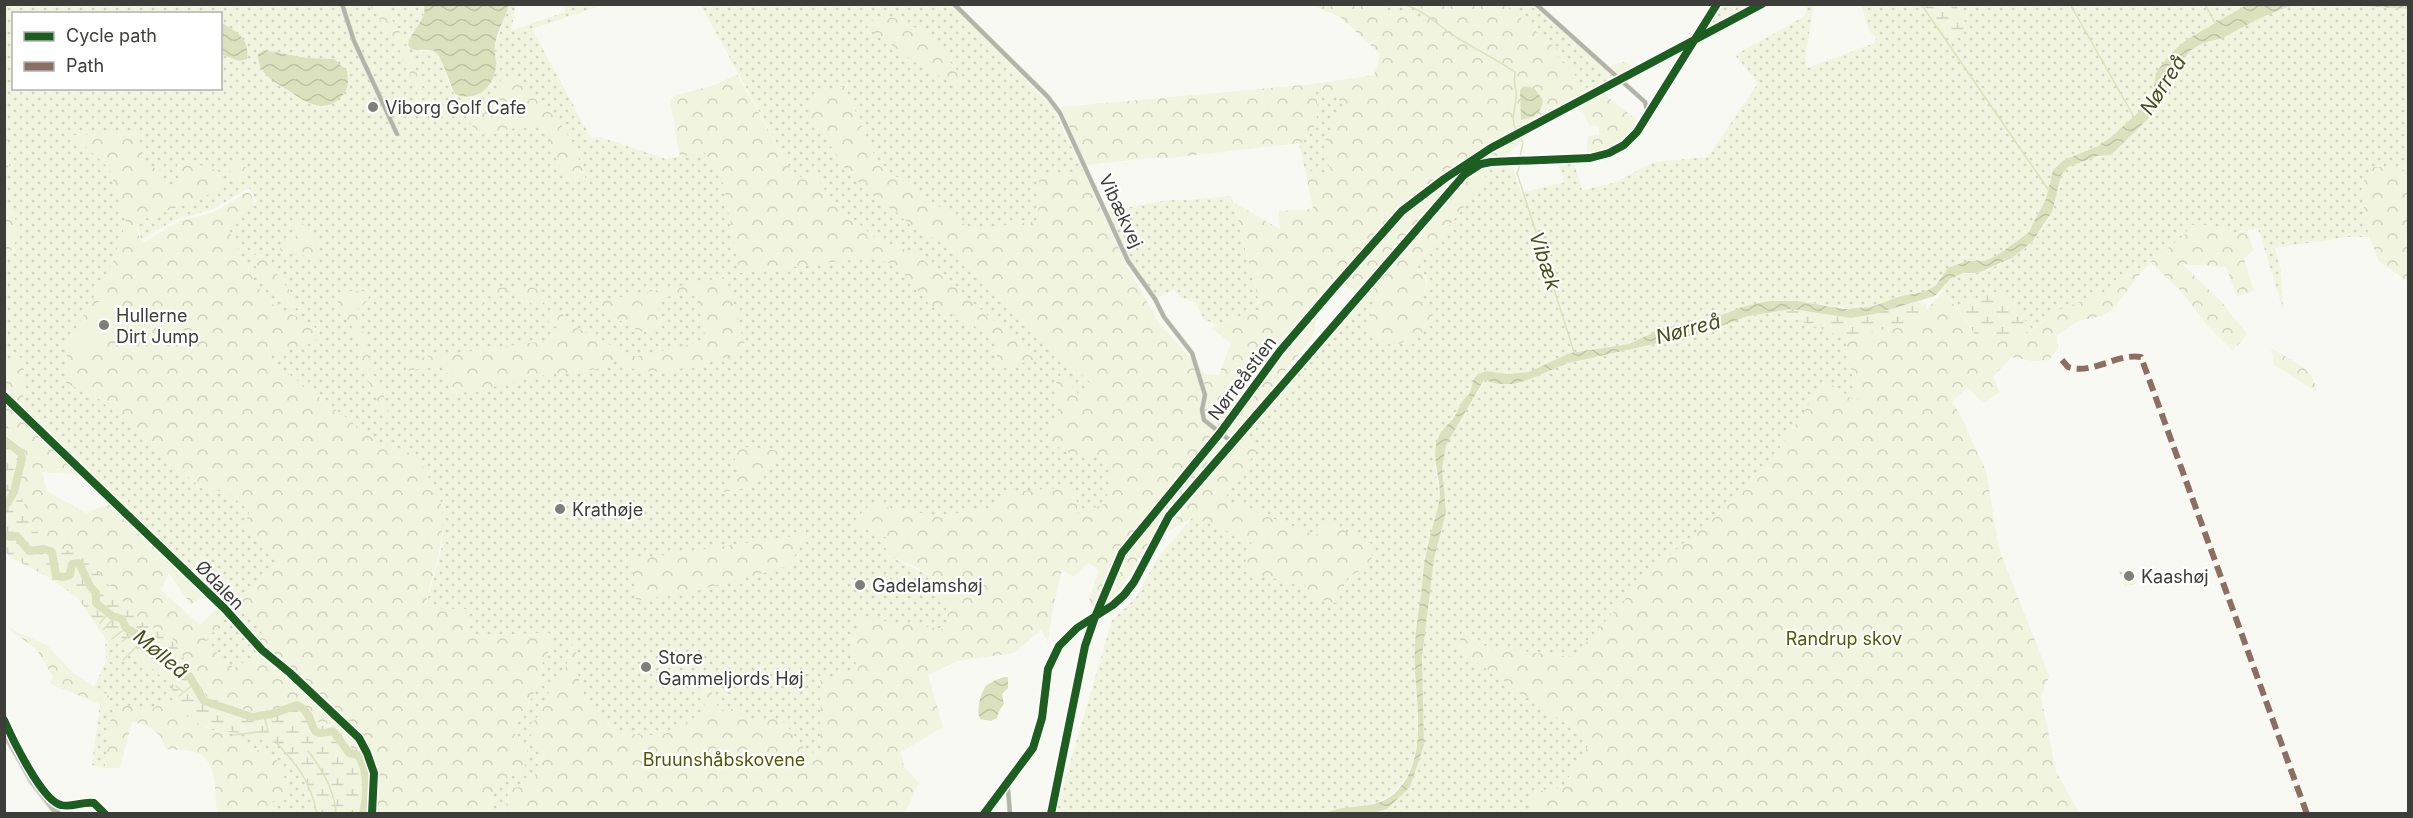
<svg xmlns="http://www.w3.org/2000/svg" width="2413" height="818" viewBox="0 0 2413 818" font-family="Inter,sans-serif">
<style>
.grass{fill:url(#grass-dots);fill-rule:evenodd}
.forest{fill:url(#forest-crowns)}
.wetland{fill:url(#wetland-marsh)}
.park{fill:url(#park-tufts)}
.pitch{fill:#f1f4df}
.water{fill:url(#water-waves)}
.lines{fill:none;stroke-linecap:round;stroke-linejoin:round}
.stream{stroke:#dce1bd;stroke-width:1.5}
.river{stroke:#dce1bd;stroke-width:8}
.street-casing{stroke:#d6d6d3;stroke-width:5}
.secondary-casing{stroke:#d6d6d3;stroke-width:8}
.street{stroke:#b2b4a8;stroke-width:4}
.secondary{stroke:#bdbeb0;stroke-width:6}
.quiet{stroke:#8d6e63;stroke-width:6;stroke-dasharray:12 6;stroke-linecap:butt}
.cycleway-casing{stroke:#fff;stroke-width:11}
.cycleway{stroke:#1b5e20;stroke-width:8}
.poi-dot{fill:#7f7f7a;stroke:#fff;stroke-width:2}
.labels{text-anchor:middle;dominant-baseline:central;stroke-width:4.5;stroke-linejoin:round;paint-order:stroke}
.poi-label{font-size:18px;fill:#3d3d39;stroke:#fff;text-anchor:start}
.street-label{font-size:18px;fill:#3d3d39;stroke:#fff}
.park-label{font-size:18px;fill:#535804;stroke:#fff}
.water-label{font-size:20px;font-style:italic;fill:#4a4e16;stroke:#fff}
</style>
<defs>
<pattern id="grass-dots" width="8" height="8" patternUnits="userSpaceOnUse" patternTransform="scale(1.5)"><rect width="8" height="8" fill="#f1f4df"/><path d="M2 2h.1M6 6h.1" fill="none" stroke="#d0d2c0" stroke-width="1.8" stroke-linecap="round"/></pattern>
<pattern id="forest-crowns" width="20" height="18" patternUnits="userSpaceOnUse" patternTransform="scale(1.5)"><rect width="20" height="18" fill="#f1f4df"/><path d="M2 6a3 3 0 1 1 6 0M12 15a3 3 0 1 1 6 0" fill="none" stroke="#d0d2c0"/></pattern>
<pattern id="wetland-marsh" width="20" height="14" patternUnits="userSpaceOnUse" patternTransform="scale(1.5)"><rect width="20" height="14" fill="#f1f4df"/><path d="M1 5h8M5 5V1M11 12h8M15 12V8" fill="none" stroke="#d0d2c0"/></pattern>
<pattern id="park-tufts" width="24" height="20" patternUnits="userSpaceOnUse" patternTransform="scale(1.5)"><rect width="24" height="20" fill="#f1f4df"/><path d="M3 7l-1-3M5 7V3M7 7l1-3M15 17l-1-3M17 17v-4M19 17l1-3" fill="none" stroke="#d0d2c0"/></pattern>
<pattern id="water-waves" width="16" height="10" patternUnits="userSpaceOnUse" patternTransform="scale(1.5)"><rect width="16" height="10" fill="#dce1bd"/><path d="M0 5q4-4 8 0t8 0" fill="none" stroke="#bec2a3"/></pattern>
</defs>
<rect width="100%" height="100%" fill="#f9f9f4"/>
<path class="grass" d="M5,5h419c2,13 -8,19 -14,31l11,16c21,-3 19,3 24,20 2,10 8,19 12,27l-2,-5 15,4 9,-3 17,-29 -1,-21 14,-40h7l-5,26 54,-19 -1,-7h39l-71,24 59,109 9,-1 66,22 38,-8 18,27 18,95 135,-16 24,11 32,38 33,13 31,20 44,21 -123,-106 -41,-16 -43,-37 -19,-28 -17,6 -95,-174h251l101,103 30,63 -44,4 -1,46 -52,7 -18,-1 -90,-63 -33,-77 39,119 10,4 22,20 29,13 95,94 55,49 -14,12 -16,-20 -9,-3 2,34 -11,31 27,16 20,-1 15,10 3,8 -6,30 -28,12 -3,-27 -70,4 -18,18 -51,6 -67,-12 -16,20 37,15 -6,15 57,27 9,50 -92,-2 -10,7 10,34 -38,11 2,71 -15,1 -22,-30 -31,-1 -16,-14 -18,3 -17,-23 2,22c-11,7 -23,18 -35,22 -10,4 -21,3 -32,3 -47,-3 -65,-49 -61,-91l-6,5 -7,25 -13,13 -10,26 -11,12 1,12 11,15 -9,28 -11,7 -13,2 -5,24h-13c1,-23 7,-34 30,-40l8,-23 -14,-16 3,-17 9,-10 14,-29 1,-14 10,-18 -4,-13 -78,3 -45,-28 16,-57 2,-19 -27,-77 -32,-10 -10,-6 -104,-79 1,-5 21,-7 25,-19c-14,-11 -32,-15 -45,-26 -17,-13 -33,-53 -43,-73l-1,-3 29,-26 -8,-13 -36,21 -38,11 -34,20 -4,-18 82,-33 -42,-25 3,23 -16,1 -90,-53 36,34 16,54 -14,41 -45,81 -1,37 33,17 102,89 25,4 24,19 -7,17 36,35 -16,70h-16l-22,-26 -49,-49 -153,-148 1,-52 -19,4v-102l9,-9 -3,-39 -6,-3v-34l5,-13 -6,-36zM14,14h206v74h-206zM503,74l53,45 16,22 14,39 -19,1 -26,-58 -76,-9c26,-8 30,-14 38,-40zM253,255l51,56c-34,-14 -35,-24 -53,-53z
M1374,5h44l12,10 -7,7c-12,-9 -20,-10 -35,-8z
M1504,5h30l81,74 -17,11 -4,-4 -11,3 -12,-20 -13,-10v-9z
M1720,5h38l-57,30z
M1807,5h7l-9,53 2,10 68,-25 1,-5c-10,-8 -11,-21 -14,-33h386l-62,35 -30,33 -3,19 -11,17 -30,27 -14,10 -34,14 -11,10 -7,29 -18,34 -32,23 -12,5h-17l-26,14 -6,11 -11,6 -23,4 -30,11 -16,2 -58,-8h-29l-26,6 -30,12 -49,9 -34,16 -59,9 -41,19 -21,2 -22,-3 -46,63 -5,33 5,33 -12,42 -13,103 3,93 -5,24 -6,14 -11,15 -18,11 -20,6 -23,1 -9,4 -271,1 57,-194 23,-21 23,-42 36,-41 58,26 -9,29 64,15 41,-9 23,-12 -44,-43 -11,13 -92,-35 25,-63 -16,12 134,-155 9,5 -8,27c14,-8 56,-24 59,-39 3,-9 -5,-15 -10,-21l70,-88 -9,-8 34,-4 9,27 44,-11 -8,-19 19,-1 -1,4 7,24 31,-7 41,-21 54,-5 50,-74 -23,-28 70,-39z
M2292,5h56l60,4v163l-10,-4 -37,23 8,46h-21l-73,11 6,23 2,38 -25,-81 -24,5 -22,-8 -28,10 -41,35 -15,-2 -25,25 -42,16 -29,20 -38,-37 -26,9 -8,10 -16,-21h-2c12,-21 21,-13 39,-18 18,-6 34,-15 48,-27 9,-7 20,-24 23,-35 5,-12 3,-34 15,-42 13,-9 30,-10 44,-13l47,-50 16,-33 16,-21 13,-8 20,-5 33,-18z
M1313,84l31,19 -19,38 -1,14 10,20 -29,-5 -6,-27 9,-5 10,-36z
M1231,196l30,113 -43,16 -15,-6 -7,-16 -15,-5 -7,-8 -18,8 -27,-38 -24,-48 63,-12h18z
M1777,312l68,26 13,66 -33,-24 -50,75 -25,30 -105,92 -72,80 -70,-8 -9,3 -31,-21 -5,18 133,92 -29,47 -19,2 -13,9 4,14 -170,1 12,-2 34,-25 14,-42 -2,-88 12,-98 12,-47 -4,-43 4,-25 39,-64 14,4h14l15,-4 40,-17 132,-29 48,-18z
M2134,567l3,16 -12,4 -6,-15z
M226,615l35,37 -27,16 -29,-26z
M105,638l18,7 49,40 2,22 -5,-5 -17,8 -41,9 -6,49 -13,-3v-3l8,-58 7,3 2,-10 -15,-10 12,-26z
M207,728c17,3 35,4 51,8 35,9 52,46 59,77h-47l6,-54 -34,-17z"/>
<path class="forest" d="M1504,4l54,46v9l13,10 12,20 11,-3 45,36 -22,25 -31,7 2,-18 11,-2v-8l-10,-1 -12,-25 -50,26 -3,13 -20,18 -30,5 -17,13 -99,116 -12,-4 -16,2 -61,72 -55,74 -67,80 -27,37 -27,56 -4,-9 10,-29 -11,-7 -14,14 -12,-7 -10,43 -4,29 -7,-12 -27,23 -56,8 -30,14 15,52 -42,25 3,15 15,16c-7,11 -8,20 -15,30l-186,1 -3,-8h-18l2,7 -195,1 6,-26 12,-1 11,-7 9,-28 -11,-15 -1,-12 11,-12 10,-26 13,-13 10,-35 3,5c-4,42 14,88 61,91 11,0 22,1 32,-3 12,-4 24,-15 35,-22l-2,-23 6,-1 11,25 18,-3 17,14 18,-5 12,6 22,30 14,-1 -1,-72 38,-10 -10,-34 10,-7 -1,-12 93,13 -9,-49 -29,-16 -28,-11 6,-15 -38,-15 17,-20 67,12 51,-6 18,-18 70,-5 3,28 28,-12 6,-30 -3,-8 -15,-10 -20,1 -27,-16 11,-31 -2,-34 9,3 16,20 13,-12 -54,-49 -95,-94 -29,-13 -22,-20 -10,-4 -38,-36 -40,-63c9,-14 22,-20 39,-20l33,77 90,63 18,1 52,-7 1,-47 44,-3 43,93 33,59 46,51 14,1 12,-32 -20,-15 50,-19 -28,-107 47,27 -1,-18 34,-2 -8,-39 28,4 -9,-19 1,-14 19,-38 -31,-19c7,22 8,44 -12,59l-131,15h-21l-63,7 -25,-58 252,-23 61,-9 6,-21 -40,-37 -29,-12h63l13,9c16,-2 23,-1 36,8l7,-7 -12,-10z
M370,5h13l20,33 3,16 8,9 12,35 -7,-1 -10,-26 -8,-12 -1,-8z
M883,16c38,4 59,35 81,63l-2,7 -9,1 -8,-8 -26,-14 -52,-38 2,-5z
M1623,62l13,5 -16,9 -10,-10z
M503,73c27,15 52,40 68,67 7,12 10,27 15,40l-19,1 -26,-58 -62,12 -15,-21c28,-8 31,-14 39,-41z
M737,74l59,105 17,-7 19,29 43,37 41,16 124,106 -42,7 -3,-28 -31,-20 -33,-13 -32,-38 -24,-11 -135,16 -18,-95 -18,-26 -24,5 -10,-57 7,-5 38,-10z
M5,126l5,36 -5,13h-1z
M138,132l4,30 19,9 3,17 16,-2 -3,-22h20l23,8c0,4 2,11 1,14 -4,10 -71,30 -84,36l1,12 6,9 26,-17 12,-6 30,-7 33,-20h5l4,7 -1,5 -25,22 1,3c10,21 24,54 39,70 16,17 43,14 52,38l-50,18v4l104,79 10,6 32,10 24,43c8,46 -7,68 -15,110l41,1 5,27 78,-3 3,13 -10,18 -1,14 -14,29 -9,10 -3,17c16,17 18,17 6,39 -23,6 -29,17 -30,40h-124l3,-24 -18,-40 -23,-25 -11,-2c-19,-30 -42,-6 -66,-10 -13,-2 -31,-11 -45,-15l-36,-60 -31,-16 -58,-67 -36,-8c-11,-17 -26,-42 -26,-62 -1,-8 4,-19 6,-27l-21,-37 -1,-20 79,75 -41,-3 5,19 39,22 25,-10 95,91 -15,11 -22,-32 -8,17 39,35 18,-18 8,8 -21,27 29,26 27,-16 -14,-19h15l-23,-31 39,-39 -35,-35 7,-17 -24,-19 -25,-4 -102,-89 -33,-16 1,-38 45,-81 14,-41 -16,-54 -37,-34z
M244,162l3,12 -9,6 -6,-3 -4,-14z
M2374,167l24,1 10,4v110l-29,-21 -10,-24 -8,-46 4,-14z
M1478,170l9,8 -70,88c11,13 12,18 4,32l12,12 -7,19 -13,10 -15,5 -20,-5 -10,-13 8,-27 -9,-5 101,-116z
M5,209c21,10 12,38 0,51z
M300,218l5,10 10,8 5,22 -34,-5 -6,-3 1,-6 16,-8 -5,-14z
M2190,225h22l22,8 14,-2 5,19 -9,9 10,32 -17,6 -11,-30 -44,-3 38,36 27,34 -14,17 -26,-26 -26,-34 -31,-29 34,-26z
M262,254l43,57c-33,-13 -37,-23 -54,-53l1,-3z
M2128,268l15,2 -30,39 -12,7 -22,5 -22,14 1,13 -9,12 -16,1 -22,-4 -18,20 7,15 -16,11 -17,-15 -15,14 7,10 27,59 13,78 50,127 -8,21 15,74 23,42h-545l-4,-14 13,-9 19,-2 29,-47 -133,-92 4,-18 32,21 9,-3 70,8 72,-80 105,-92 25,-30 50,-75 33,23 -13,-65 70,-15 29,-33 31,45 51,-1 35,-25 42,-16z
M726,277l20,72c-31,14 -71,25 -105,22 -9,-1 -18,-8 -26,-12l-18,10 -74,9 -17,7 -56,10 -5,-22 7,-1 -1,-8 -45,7 -1,-11 147,-20 7,-11 -10,-7 -6,-10 17,-2 9,14 65,33 72,-16 -10,-50 -40,8 6,28 -22,5 -50,-29z
M518,286l16,2 13,6 1,4 -8,8 -7,-1 -18,-15 -1,-3z
M505,287l3,1 1,3 -23,6 -3,5 -1,14 -3,1c-2,-24 5,-26 26,-30z
M351,291h14l5,4 -5,8 -7,5 1,12 9,28 1,19 15,29 6,23 -2,4 -26,-56 -4,-24 -7,-18 -13,-21v-6z
M1316,317l-1,13 -4,9 -76,96 -11,-4z
M2271,348c21,13 42,18 46,44l-43,-27z
M24,357l-1,53 -18,-18 -1,-30z
M1219,437l7,5c-34,41 -67,81 -94,128 -7,13 -16,29 -29,35l26,-52 19,-28z
M1249,437l10,10 -35,53 92,35 11,-13 45,22 -1,21 -23,12 -12,26 -28,-6 -1,-11 -65,-15 10,-29 -58,-25 -31,17 70,-85z
M746,447l35,4 4,3 -16,17 -10,3 -14,14 -22,4 1,-7 12,-6 4,-8 -8,-18 4,-5z
M807,534l-18,32 -90,24 -63,11 -5,-41z
M8,628l39,17 26,28 36,23 -2,11 -57,-23 3,-7 -16,-27z
M163,701l6,1 12,11 26,15 35,14 34,17 8,17 4,18 -16,8 -2,11h-53c-2,-17 1,-55 -22,-61 -9,-2 -20,-2 -29,-3 -6,-18 -16,-23 -34,-28l-12,47h-15l6,-49 10,-15 30,6z"/>
<path class="wetland" d="M1924,5h32l10,19 -1,4 -12,9 -2,8z
M1994,292l10,3 28,34 -6,5 -51,1 -15,-24 8,-10z
M1916,302l10,2v6l-11,13 -70,15 -68,-26 15,-3 59,9z
M4,420l22,37c-2,8 -7,19 -6,27 0,20 15,45 26,61l36,9 58,67 31,16 36,60 46,16 47,-8 12,9 6,8c19,3 25,23 42,31l10,36 -3,24h-50c-7,-31 -23,-67 -57,-76 -17,-5 -34,-4 -50,-9 -12,-3 -26,-13 -36,-21l-2,-22 -49,-40 -18,-7 -27,-40 -30,-21 -38,-20 -5,-6z"/>
<path class="park" d="M697,805l19,1 2,7h-19z"/>
<path class="pitch" d="M108,301l22,13 -14,23 -37,24 -7,-7 -1,-6 27,-46z"/>
<path class="water" d="M2248,4l44,1 -36,15 -33,18 -20,5 -13,8 -16,21 -16,33 -10,14 -37,36 -13,1 -30,11 -7,8 -9,37 -20,30 -20,16 -34,15h-15l-13,6 -15,17 -61,18 -23,4 -59,-9 -44,7 -48,18 -132,29 -40,17 -15,4h-14l-15,-4 -38,65 -4,24 4,43 -12,47 -12,98 2,88 -14,42 -23,22 -11,3 -50,1c22,-11 51,0 72,-23 34,-38 14,-99 17,-145 1,-20 5,-40 7,-59 1,-15 3,-30 7,-45 2,-13 8,-26 10,-39 4,-22 -11,-46 1,-68 3,-6 10,-11 14,-17 5,-7 7,-18 15,-22l5,-16 4,-5 8,-3 22,3 21,-2 41,-19 59,-9 34,-16 49,-9 30,-12 26,-6h29l48,8 26,-2 30,-11 23,-4 11,-6 13,-18 19,-7h17l12,-5 32,-23 18,-34 7,-29 11,-10 34,-14 14,-10 30,-27 11,-17 3,-19 14,-19 16,-14z
M424,5h85c-4,13 -12,27 -14,40 -1,6 1,13 1,19 -1,23 -19,39 -41,30 -5,-9 -14,-41 -21,-43 -7,-2 -16,0 -24,-3l-2,-3c3,-16 19,-25 16,-40z
M2348,5h60v4z
M220,22c16,9 30,16 27,37l-8,2 -18,-7z
M264,50l42,8 28,1 13,12c2,10 1,19 -6,26 -18,19 -38,3 -55,-8 -14,-9 -28,-16 -28,-35z
M1524,86l10,2 9,12c-2,14 -8,17 -22,20l-1,-30z
M1004,677h4v11l-6,6 2,10 -5,7 -2,7 -6,3 -11,-2c-4,-9 0,-25 6,-33 4,-4 12,-7 18,-9z"/>
<g class="lines">
<path class="stream" d="M1403,4c22,6 37,24 56,35 19,11 38,21 56,33 -1,8 -1,12 1,19 2,14 -7,25 0,39
M1921,4l129,188
M2070,4l64,113
M2205,4l11,21
M1520,156l3,-13 -2,-4
M1520,165l-3,8 57,179
M100,623l8,-9
M104,629l11,-12
M112,639l14,-11
M123,641l10,-9
M123,660l21,-21
M176,686l6,5
M179,696l15,-12
M233,735l35,-4 -4,-16
M275,741c23,25 35,39 42,73
M308,751c14,18 27,39 28,63"/>
<path class="river" d="M4,440l17,13 1,5 -8,34 -10,16
M4,534l6,3 7,-1 12,15 15,-2 8,3 4,24 8,1 6,-2 2,-11 7,-1 11,23 6,7v10l16,13 10,3 4,9 21,12 26,28 8,2 9,7 14,24 48,16 20,-3 25,-9c24,12 5,35 36,26l16,22 9,2c11,18 9,39 5,59"/>
<defs>
<path id="street" d="M342,4l12,37 43,93
M954,4l94,93 12,16 68,148 27,38 9,18 28,36 13,42 -3,15 2,10 28,22
M1536,4l109,98 3,12
M4,396l221,213 37,41 28,23 69,65 8,15 7,20 -2,41
M1005,786l3,3 2,25"/>
<path id="secondary" d="M4,731l29,51 25,32
M984,814l49,-66 9,-30 6,-49 11,-23 18,-18 36,-23 11,-10 10,-13 35,-66 295,-341 17,-11 10,-2 99,-4 19,-5 15,-8 13,-13 80,-128"/>
</defs>
<use href="#street" class="street-casing"/>
<use href="#secondary" class="secondary-casing"/>
<use href="#street" class="street"/>
<use href="#secondary" class="secondary"/>
<path class="quiet" d="M2062,360l6,7c24,8 49,-14 73,-10l166,457"/>
<defs>
<path id="cycleway" d="M4,396l221,213 37,41 28,23 69,65 8,15 7,20 -2,41
M4,720c8,18 38,81 57,85 11,3 22,-4 33,-2l11,11
M984,814l49,-66 9,-30 6,-49 11,-23 18,-18 36,-23 11,-10 10,-13 35,-66 295,-341 17,-11 10,-2 99,-4 19,-5 15,-8 13,-13 80,-128
M1051,814l34,-168 10,-29 27,-64 98,-120 60,-82 54,-63 68,-77 42,-32 47,-31 271,-144"/>
</defs>
<use href="#cycleway" class="cycleway-casing"/>
<use href="#cycleway" class="cycleway"/>
</g>
<g class="poi-dot">
<circle cx="373" cy="107" r="6"/>
<circle cx="104" cy="325" r="6"/>
<circle cx="560" cy="509" r="6"/>
<circle cx="2129" cy="576" r="6"/>
<circle cx="860" cy="585" r="6"/>
<circle cx="646" cy="667" r="6"/>
</g>
<g class="labels">
<g class="poi-label">
<text x="385" y="107">Viborg Golf Cafe</text>
<text x="116" y="315">Hullerne<tspan x="116" dy="21">Dirt Jump</tspan></text>
<text x="572" y="509">Krathøje</text>
<text x="2141" y="576">Kaashøj</text>
<text x="872" y="585">Gadelamshøj</text>
<text x="658" y="657">Store<tspan x="658" dy="21">Gammeljords Høj</tspan></text>
</g>
<g class="street-label">
<text transform="translate(1121 211) rotate(65)">Vibækvej</text>
<text transform="translate(1242 378) rotate(-53)">Nørreåstien</text>
<text transform="translate(220 585) rotate(46)">Ødalen</text>
</g>
<g class="park-label">
<text x="1844" y="638">Randrup skov</text>
<text x="724" y="759">Bruunshåbskovene</text>
</g>
<g class="water-label">
<text transform="translate(2163 85) rotate(-57)">Nørreå</text>
<text transform="translate(1545 261) rotate(72)">Vibæk</text>
<text transform="translate(1688 329) rotate(-15)">Nørreå</text>
<text transform="translate(161 654) rotate(40)">Mølleå</text>
</g>
</g>
<rect width="2413" height="818" fill="none" stroke="#3d3d39" stroke-width="12"/>
<rect x="12" y="12" width="210" height="78" fill="#ffffff" stroke="#b1b1b0" stroke-width="1.5"/>
<rect x="24" y="32" width="30" height="9" fill="#1b5e20" stroke="#b1b1b0" stroke-width="1.5"/>
<text x="66" y="42" font-size="18" fill="#3d3d39">Cycle path</text>
<rect x="24" y="62" width="30" height="9" fill="#8d6e63" stroke="#b1b1b0" stroke-width="1.5"/>
<text x="66" y="72" font-size="18" fill="#3d3d39">Path</text>
</svg>
